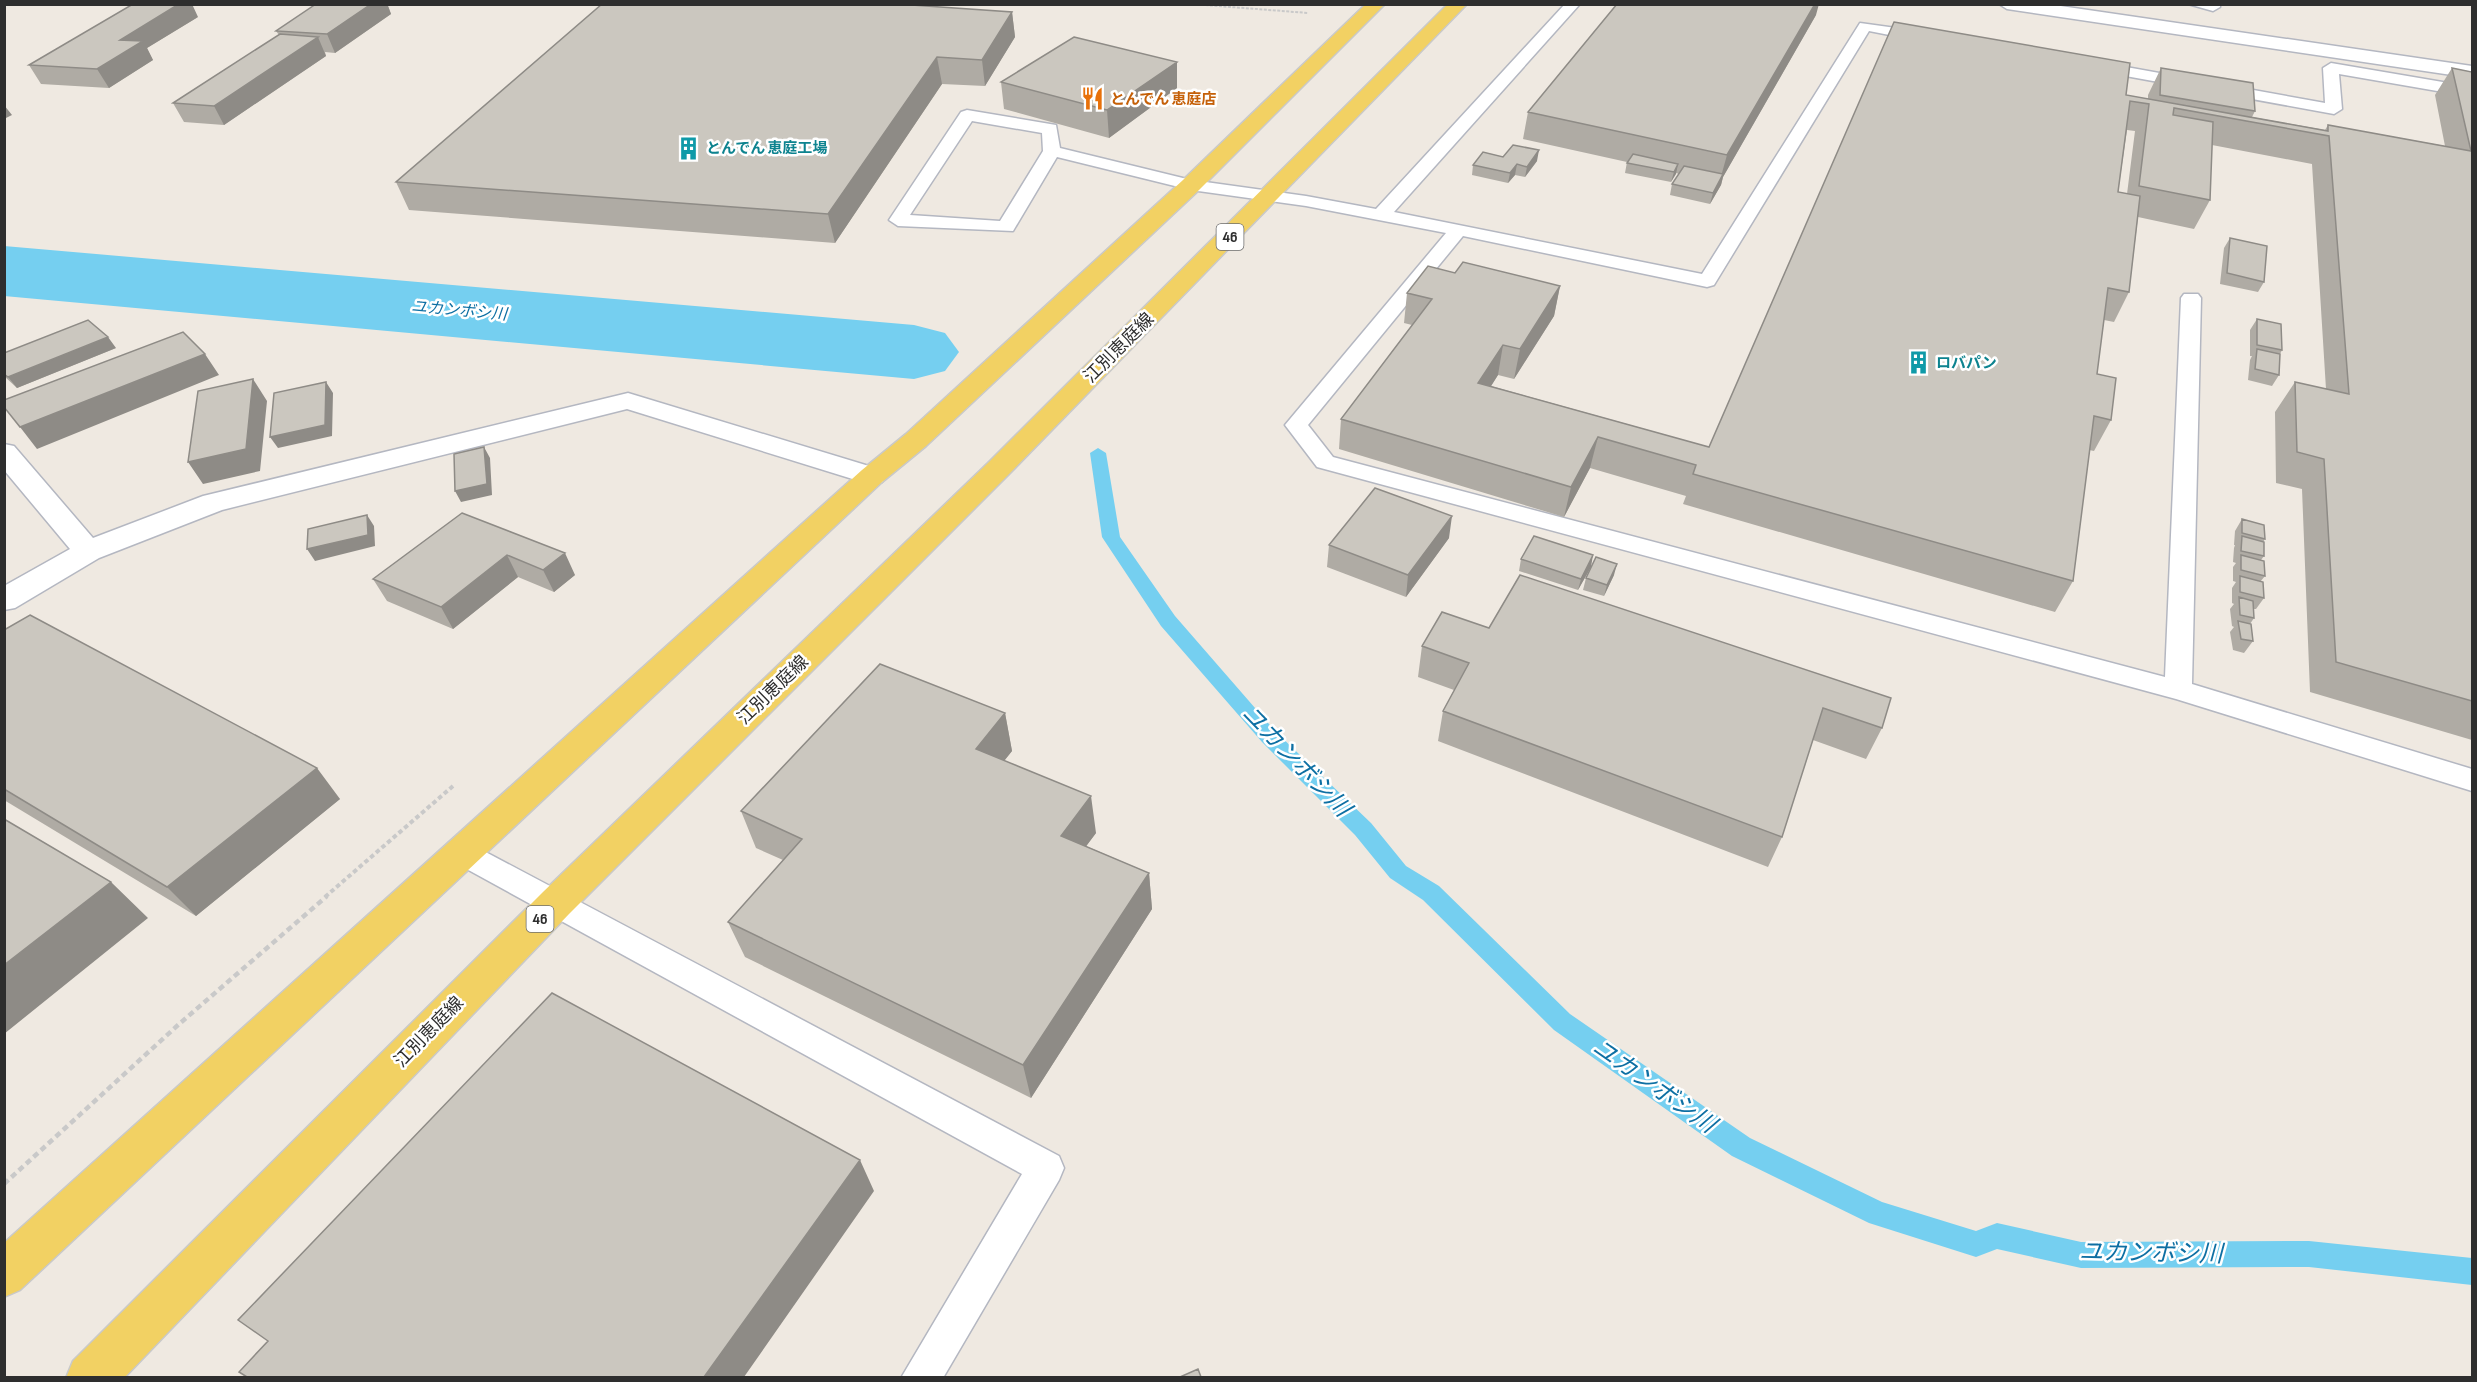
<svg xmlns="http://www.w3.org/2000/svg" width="2477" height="1382" viewBox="0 0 2477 1382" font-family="'Sofia Sans Condensed','Noto Sans JP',sans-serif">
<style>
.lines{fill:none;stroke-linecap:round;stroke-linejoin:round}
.stream{fill:#75cff0;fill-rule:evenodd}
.river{fill:#75cff0;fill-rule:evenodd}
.lane-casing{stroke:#b4b7c1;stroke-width:3}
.street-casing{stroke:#b4b7c1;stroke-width:3}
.primary-casing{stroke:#c9c9c9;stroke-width:3}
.path-far2{stroke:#c9c9c9;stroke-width:2;stroke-dasharray:3 1.5;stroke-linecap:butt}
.path-far1{stroke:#c9c9c9;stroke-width:4;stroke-dasharray:4.5 3;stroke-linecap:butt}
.path{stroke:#c9c9c9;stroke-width:4.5;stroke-dasharray:6 4;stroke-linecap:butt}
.lane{fill:#fff;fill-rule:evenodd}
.street{fill:#fff;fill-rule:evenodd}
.primary{fill:#f2d163;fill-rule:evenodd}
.wall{fill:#afaba4;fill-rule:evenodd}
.shaded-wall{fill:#8e8b86}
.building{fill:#cbc7bf;stroke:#8e8b86;stroke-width:1.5}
.labels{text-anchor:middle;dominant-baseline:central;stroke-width:5;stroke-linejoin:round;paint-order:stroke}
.far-food-label{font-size:15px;font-weight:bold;fill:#c56008;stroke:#fff;text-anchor:start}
.far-culture-label{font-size:15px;font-weight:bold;fill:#0d838f;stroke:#fff;text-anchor:start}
.shield{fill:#fff;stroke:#6d6d6d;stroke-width:1.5}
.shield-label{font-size:16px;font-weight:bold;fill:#2e2e2e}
.far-water-label{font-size:16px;font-style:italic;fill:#0d6fa3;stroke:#fff}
.street-label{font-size:18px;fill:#2e2e2e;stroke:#fff}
.near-water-label{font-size:24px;font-style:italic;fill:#0d6fa3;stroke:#fff}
</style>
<rect width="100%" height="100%" fill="#efe9e1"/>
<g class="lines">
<path class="stream" d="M1098,448l8,5 14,84 55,79 101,116 95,91 35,43 33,20 131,128 180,124 132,64 94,29 21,-8 84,19 228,-1 163,17v27l-163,-18 -228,1 -84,-19 -21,8 -107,-34 -137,-67 -178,-126 -131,-130 -33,-22 -35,-43 -93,-93 -101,-116 -59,-89 -12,-84z"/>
<path class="river" d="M4,246l910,79 31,8 14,19 -14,19 -31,8 -910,-83z"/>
<defs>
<path id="lane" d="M1565,4h15l-186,208 308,62 158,-251 65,9 8,5 -8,5 -56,-11 -155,254 -7,2 -244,-51 -155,189 25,32 832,220 16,-379 3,-4h14l3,4 -9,386 280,85v22l-296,-92 -859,-232 -32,-42 161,-192 -140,-27 -115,-16 -134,-33 -44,74 -115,-5 -9,-6 72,-108 6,-2 89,15 4,23 131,32 115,16 70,13zM972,121l70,12 1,18 -43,70 -90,-6z
M2188,4h32v3l-7,4z
M2093,61l232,42 -2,-35 8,-5 141,24v10l-133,-23 3,35 -8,5 -247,-45 -2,-3z
M463,840l596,316 5,12 -5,12 -116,198h-42l121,-204 -570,-313 -4,-9 4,-9z"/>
<path id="street" d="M1999,4h48l425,62v12l-465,-69z
M628,393l254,77 4,6 -4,6 -10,3 -245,-76 -405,101 -123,48 -84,50 -11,2v-24l66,-37 -66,-79v-26l10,2 79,92 110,-42z"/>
<path id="primary" d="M1366,4h19l-186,186 -273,256 -44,36 -862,808 -16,7v-54l858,-773 44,-36 277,-254z
M1448,4h19l-458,470 -440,440 -445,464h-58l7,-17 470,-469 446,-430z"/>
</defs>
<use href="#lane" class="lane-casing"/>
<use href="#street" class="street-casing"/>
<use href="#primary" class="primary-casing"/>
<path class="path-far2" d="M1192,4l116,9"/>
<path class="path-far1" d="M325,897l128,-111"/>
<path class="path" d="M4,1184l174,-159 149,-129"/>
<use href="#lane" class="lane"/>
<use href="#street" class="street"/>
<use href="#primary" class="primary"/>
</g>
<path class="wall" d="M388,6l3,8 -56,39 -10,-1 1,4 -102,69 -40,-3 -11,-19 106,-68 -3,-4z
M919,6l93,6 3,25 -30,49 -43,-2 -107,159 -426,-33 -13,-28z
M1816,15l-93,162 -2,8 -11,19 -40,-9 2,-11 7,-10 -3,-1 -5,9 -46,-9 2,-11 -104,-23 5,-27z
M198,17l-51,31 6,12 -44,28 -68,-4 -12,-19z
M1177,62v26l-68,50 -105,-29 -3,-27z
M2161,68l94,43 -3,6 73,13 3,-5 117,21 -10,-51 17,-27 20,4v668l-162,-48 -8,-203 -26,-6 -1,-71 20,-30 31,7 -14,-225 -100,-19 -2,55 -16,29 -56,-12 -9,75 -15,30 -10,-2 -7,54 14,46 -17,31 -5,-1 -16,131 -18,31 -372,-108 3,-8 -96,-28 -26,49 -225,-68 2,-30 71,-94 -8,-2 3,-30 48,-20 105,13 -6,30 -40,63 -16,-4 -7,11 218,61 417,-352 22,4v-4zM2127,130l8,1 -8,63 -9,-2z
M1503,157l34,4 -12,16 -10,-2 -7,8 -36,-8 1,-10z
M2230,238l34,44 -6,10 -38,-8 4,-36z
M2257,319l25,31 -2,4 -1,21 -7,11 -24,-6 2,-20 2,-4h-2v-26z
M116,348l-99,40 -13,-12v-23z
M462,513l113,62 -21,17 -36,-15 -65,52 -66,-28 -14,-22z
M2242,519l23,20 -2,3 1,14 -3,4 4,16 -5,6 4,16 -8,11h-3l1,9 -4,6 3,17 -9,12 -11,-3 -3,-18 4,-5 -2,-1 -2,-17 4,-5 -2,-1v-15l4,-6 -3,-1v-14l3,-4 -3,-1 1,-14 1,-3h-1l1,-14z
M1449,538l-43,59 -79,-30 2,-22z
M1521,559l70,8 -13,23 -59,-19z
M1520,575l362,153 -16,31 -53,-19 -31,97 -14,30 -330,-126 5,-30 11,-21 -36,-13 4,-31 67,-18z
M1614,575l-10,21 -21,-6 3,-12z
M4,630l336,169 -144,117 -192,-116z
M1005,713l7,38 -8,10 92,72 -10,13 63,27 3,36 -121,189 -286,-141 -17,-35 55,-62 -27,-12 -15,-37z"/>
<path class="shaded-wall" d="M179,4h13l6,13 -51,31 6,12 -44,28 -12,-19 23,-29z
M371,4h20l-3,2 3,8 -56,39 -8,-19z
M897,4h22l1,2z
M1815,4h4l-3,11 -93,162 -2,8 -11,19 3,-11 7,-13 7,-25z
M1012,12l3,25 -30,49 -3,-26z
M318,37l8,19 -102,69 -10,-19z
M937,57l5,27 -107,159 -7,-29z
M1177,62v26l-68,50 -2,-28z
M4,105l8,10 -8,4z
M1539,150l-2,11 -12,16 2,-10z
M1517,164l-2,11 -7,8 2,-10z
M1678,164l-2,10 -5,8 3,-10z
M1560,286l-6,30 -40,63 6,-30z
M108,337l8,11 -99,40 -9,-11z
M1503,345l-5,30 -24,38 4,-30z
M205,354l14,21 -182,74 -17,-22z
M253,379l14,22 -7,70 -57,13 -15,-22z
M326,382l7,11 -1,43 -54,12 -8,-11z
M1598,437l-8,31 -26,49 7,-30z
M484,447l6,11 2,37 -31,7 -6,-11z
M367,515l7,11 1,20 -60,15 -8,-12z
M1452,516l-3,22 -43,59 2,-22z
M565,553l10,22 -21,17 -11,-22z
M507,555l11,22 -65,52 -12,-22z
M1593,555l-2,12 -13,23 3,-11z
M1617,564l-3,11 -10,21 3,-11z
M1005,713l7,38 -28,35 -8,-37z
M317,768l23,31 -144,117 -29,-29z
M1091,796l5,37 -29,39 -6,-36z
M1149,873l3,36 -121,189 -8,-33z
M111,882l37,36 -144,116v-69z
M860,1160l14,31 -130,186h-40z"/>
<path class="building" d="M133,4h46l-59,36 23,1 -46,28 -68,-4z
M316,4h55l-44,30 -51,-3z
M602,4h295l115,8 -30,48 -45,-3 -109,157 -432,-32z
M1617,4h198l-88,151 -199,-43z
M1894,22l236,41 -4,32 202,36v-6l143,26 -19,-83 20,4v629l-136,-39 -12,-203 -27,-7 -2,-70 54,12 -20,-258 -155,-28 -1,7 40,7 -3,78 -71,-14 10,-82 -19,-3 -12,91 22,4 -11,96 -21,-4 -11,86 19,4 -5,42 -17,-4 -21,165 -380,-107 3,-9 -98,-28 -27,50 -230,-68 91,-120 -25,-6 21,-27 27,7 8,-11 97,24 -40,63 -17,-4 -25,38 231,64z
M280,34l38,3 -104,69 -41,-3z
M1074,37l103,25 -70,48 -106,-28z
M2161,68l92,15 2,28 -95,-16z
M1513,145l26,5 -12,17 -10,-3 -7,9 -37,-8 10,-13 20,5z
M1633,154l45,10 -4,8 -47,-9z
M1684,166l39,8 -10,19 -41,-9z
M2230,238l37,8 -3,36 -37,-9z
M2257,319l24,5 1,26 -25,-5z
M88,320l20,17 -100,40 -4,-3v-21z
M183,332l22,22 -185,73 -16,-20v-7z
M2257,349l23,5 -1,21 -24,-6z
M253,379l-7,70 -58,13 10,-71z
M326,382l-1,43 -55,12 4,-44z
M484,447l3,37 -32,7 -1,-37z
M1375,488l77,28 -44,59 -79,-30z
M462,513l103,40 -22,17 -36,-15 -66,52 -68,-28z
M367,515l1,20 -61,14 1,-20z
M2242,519l22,6 1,14 -23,-6z
M1534,536l59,19 -12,24 -60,-20z
M2242,536l22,6v14l-23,-5z
M2241,555l23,6 1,15 -24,-6z
M1596,557l21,7 -10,21 -21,-7z
M1520,575l371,123 -9,30 -59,-20 -41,129 -339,-126 26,-48 -47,-17 20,-34 47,16z
M2240,576l23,6 1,16 -24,-6z
M2239,597l14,4 1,17 -14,-3z
M30,615l287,153 -150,119 -163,-98v-159z
M2238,621l13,3 2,17 -12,-2z
M880,664l125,49 -29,36 115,47 -30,40 88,37 -126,192 -295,-143 74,-83 -61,-28z
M4,819l107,63 -107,83z
M552,993l308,167 -156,217h-457l-8,-5 29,-31 -30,-21z
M1198,1369l3,8h-21z"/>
<defs>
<symbol id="restaurant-bare" viewBox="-9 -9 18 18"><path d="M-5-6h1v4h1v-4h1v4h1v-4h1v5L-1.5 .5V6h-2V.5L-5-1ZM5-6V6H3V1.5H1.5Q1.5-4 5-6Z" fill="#e8710a" stroke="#fff" stroke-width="2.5" paint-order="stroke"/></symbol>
<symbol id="building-bare" viewBox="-9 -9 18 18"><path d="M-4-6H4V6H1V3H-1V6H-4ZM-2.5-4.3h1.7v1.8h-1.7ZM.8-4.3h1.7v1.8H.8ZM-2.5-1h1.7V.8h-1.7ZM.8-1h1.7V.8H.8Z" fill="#0f9aa8" stroke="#fff" stroke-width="2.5" paint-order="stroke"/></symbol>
</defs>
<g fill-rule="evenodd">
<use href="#restaurant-bare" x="1076" y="82" width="33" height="33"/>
<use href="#building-bare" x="672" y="132" width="33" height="33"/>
<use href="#building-bare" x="1902" y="346" width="33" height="33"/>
</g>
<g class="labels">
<g class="far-food-label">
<text x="1110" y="99">とんでん 恵庭店</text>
</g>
<g class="far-culture-label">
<text x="706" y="148">とんでん 恵庭工場</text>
<text x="1936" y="363">ロバパン</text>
</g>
<g class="shield">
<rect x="1216.5" y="224" width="27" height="26" rx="4.5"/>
<rect x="526.5" y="906" width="27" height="26" rx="4.5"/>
</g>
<g class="shield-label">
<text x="1230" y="237">46</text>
<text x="540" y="919">46</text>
</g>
<g class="far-water-label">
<text transform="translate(459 311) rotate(5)">ユカンボシ川</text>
</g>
<g class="street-label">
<text transform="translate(1119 348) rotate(-45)">江別恵庭線</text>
<text transform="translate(773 690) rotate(-44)">江別恵庭線</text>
<text transform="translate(429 1032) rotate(-46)">江別恵庭線</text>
</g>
<g class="near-water-label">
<text transform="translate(1296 761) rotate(46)">ユカンボシ川</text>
<text transform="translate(1654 1086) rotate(35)">ユカンボシ川</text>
<text transform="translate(2151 1253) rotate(1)">ユカンボシ川</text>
</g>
</g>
<rect width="2477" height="1382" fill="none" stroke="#2e2e2e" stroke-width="12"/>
</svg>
